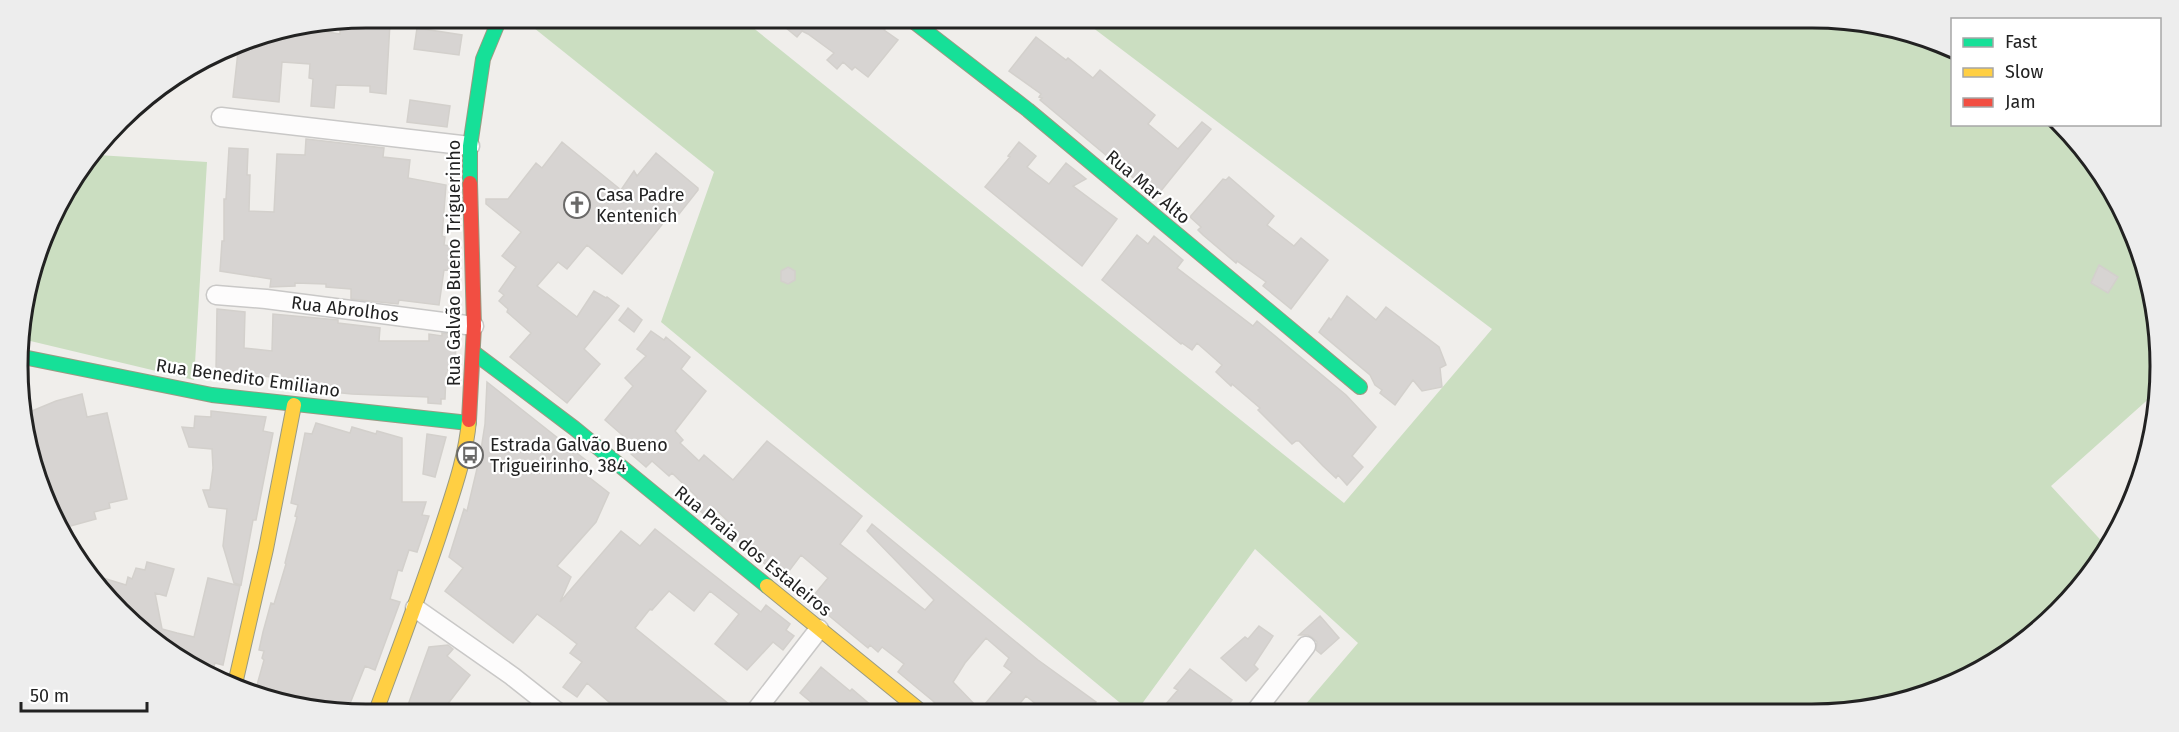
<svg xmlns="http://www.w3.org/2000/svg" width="2179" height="732" viewBox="0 0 2179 732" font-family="'Fira Sans',sans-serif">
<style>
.forest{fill:#cbdec1}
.building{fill:#d7d4d2;stroke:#d3d0cc;stroke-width:1.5;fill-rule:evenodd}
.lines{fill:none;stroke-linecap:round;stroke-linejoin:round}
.street-casing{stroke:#c9c8c7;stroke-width:21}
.fast-casing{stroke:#999a82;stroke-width:16}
.slow-casing{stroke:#999a82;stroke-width:16}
.jam-casing{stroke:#999a82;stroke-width:16}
.street{stroke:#fdfcfc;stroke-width:18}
.fast{stroke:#16e098;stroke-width:14}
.slow{stroke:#ffcf43;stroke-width:14}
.jam{stroke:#f24e42;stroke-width:14}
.labels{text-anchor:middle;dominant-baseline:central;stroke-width:4.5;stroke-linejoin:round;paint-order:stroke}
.street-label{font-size:18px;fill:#222;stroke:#fff}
.poi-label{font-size:18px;fill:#222;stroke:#fff;text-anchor:start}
.rim{fill:none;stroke:#222;stroke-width:3}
</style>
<rect width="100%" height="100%" fill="#f0eeeb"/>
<path class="forest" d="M532,18h209l603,485 148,-174 -412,-311h733l90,12 49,24v70l103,1 59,67 44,128 -5,75 -102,91 57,62 -65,79 -97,60 -88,24 -559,1 59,-69 -103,-94 -119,163h-5l-470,-390 53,-150 -185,-148z
M98,155l109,7 -13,218 -172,-41 -1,-18 33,-109z"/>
<path class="building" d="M366,18h11v3l13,2 -4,71 -16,-2v-6l-34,-1 -2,23 -23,-2 2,-27 -4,-1 1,-14 -28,-2 -3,40 -46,-5 6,-54 69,-14 32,5v-11z
M774,18h102l10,10 -2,2 14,10 -30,37 -13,-10 -3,3 -9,-8 -6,7 -10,-9 7,-7 -26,-19 -6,-3 -5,6z
M417,28l45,7 -3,20 -45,-6z
M1036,37l30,23 2,-2 25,20 7,-8 55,45 -7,9 30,25 24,-27 9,7 -55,68 -116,-97 2,-2 -3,-1 2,-3 -32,-23z
M410,100l40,6 -3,21 -40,-5z
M306,139l78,9 -1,9 27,3 -2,18 38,7 -4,51 3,1 -1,8 11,2 1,24 -12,-1 -5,35 -40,-5 -1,4 -47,-5v-10l-25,-2v-3l-31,-1v3l-25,1 1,-8 -51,-8 2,-30h2v-42h2l3,-51 19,1 -1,26h3l-1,36 25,1 3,-58 28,1z
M562,142l59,48 13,-19 3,5 19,-23 42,35v2l-19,24 -6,-3 -51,63 -35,-29 -20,24 -9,-7 -21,24 40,31 17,-26 12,7 1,-1 12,9 -35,43 16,15 -33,39 -57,-46 21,-24 -24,-21 1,-3 -9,-8 5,-6 -5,-4 17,-24 -14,-11 19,-24 -35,-28v-5h22l28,-36 6,5z
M1019,142l17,14 -9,11 22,17 17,-21 20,16 -13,7 44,33 -35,47 -97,-79 25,-30 -2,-1z
M1229,177l45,39 -7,9 27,21 7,-8 27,22 -37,49 -28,-23 3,-4 -29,-21 -1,2 -33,-28 -5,-5 3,-3 -11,-10 33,-38 3,1z
M1137,235l11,9 6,-8 29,24 -6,8 76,58 4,-5 89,74 30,32 -24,29 11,11 -16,18 -9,-10 -2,3 -13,-12 -24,-25h-3l-4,3 -34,-34 2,-2 -28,-24 -1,2 -15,-14 6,-7 -25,-22 -5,7 -10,-7 -1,1 -79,-64z
M2099,265l19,12 -10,16 -17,-10z
M788,267l7,4v9l-7,4 -7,-3v-10z
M1347,296l29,24 10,-13 53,40 7,18 -6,3 2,19 -20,4 -9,-11 -18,25 -15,-12 2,-3 -7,-5 -5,-10 -51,-43 10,-14 2,2z
M628,308l14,12 -8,12 -15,-12z
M217,309l28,3 -1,36 28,3 1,-37 65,6v3l42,5 -1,13h50v-7l13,2v-3l7,1 7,7 -1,26h-7v6h-2l-1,26h-4v5l-13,-1v-6l-76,-3 -40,-4 1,-5 -43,-3 1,-5 -55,-7z
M651,331l13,9 2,-3 24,20 -9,12 25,22 -31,40 8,9 -3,3 19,18 5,-6 29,25 34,-39 95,75 -22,28 85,66 9,-10 -67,-69 5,-7 166,136 58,42 -8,11h-41l-21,-17 -14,17h-68l-11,-12 -35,-29 6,-8 -22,-17 -4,5 -8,-7 -2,3 -58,-48 18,-22 -27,-23 -18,24 -53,-44 5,-7 -22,-21 -7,9 -14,-12 5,-7 -25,-24 -3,3 -17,-15 -6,6 -15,-13 6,-6 -32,-28 28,-34 -8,-8 21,-22 -9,-7zM986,638l23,20 -5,8 8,6 -32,38 -27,-28 12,-19z
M487,382l101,80 -7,9 28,22 -13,29 -39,44 14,11 -11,25 61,-71 19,15 15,-17 106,83 5,-7 24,19 -4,6 8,6 -11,14 -10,-8 -26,28 -32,-26 24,-30 -29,-23 -16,20 -25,-20 -17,19 -2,-1 -15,19 105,85 -127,1 -5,-8 2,-3 -23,-20 -10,14 -14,-10 19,-25 -12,-9 7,-9 -22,-17 -18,-13 -24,29 -68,-52 18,-23 -14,-11 15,-48 3,2 13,-55 5,-32z
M82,394l5,23 20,-4 20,86 -18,4 1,5 -16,4 2,7 -33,9 -27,-59 -7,-33 -2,-23 29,-12z
M211,411l55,6 -3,14 10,2 -17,87h-3l-12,65 -7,-2 -11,-37 4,-37 -18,-2 -6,-17h7l3,-22 -1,-19 -23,-2 -7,-20 12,1 1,-12 16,1z
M316,423l34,10 2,-6 24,7 1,-3 25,7v64h24l-4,13 7,1 -12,36 -8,-2 -7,21 -4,-1 -8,29 10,3 -25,68 -10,-4 -18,45 -22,-2 -7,-3v-2l-61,-19 7,-25 -2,-2 2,-7 -5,-1 4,-18 8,-29 3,1 12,-40 -1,-1 12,-46 -2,-1 3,-11 -7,-2 14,-70 7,1z
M427,434l19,3 -11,40 -12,-3z
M147,562l27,7 -8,27 -11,-3 7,36 15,4 17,4 14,-59 32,8 -17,79 -8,-2 -3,10 -40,-18 -79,-80 33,10 2,-8 4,2 4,-11 9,2z
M1320,616l19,22 -18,16 -5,-4 1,-8 -4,-4 -5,-3h-9z
M1259,626l14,10 -19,29 4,4 -12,12 -25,-23 24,-21 3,2z
M448,645l5,4 -6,7 23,19 -30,39h-22l-10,-9 21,-58z
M821,667l29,24 2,-2 28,24h-56l-24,-20z
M1190,669l42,31 -9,12h-64l19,-22 -4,-2z"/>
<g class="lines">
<defs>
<path id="street" d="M221,117l249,29
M216,295l50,4 208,27
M415,608l97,68 48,38
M1255,712l51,-66
M754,713l65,-84"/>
<path id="fast" d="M909,18l119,92 332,277
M470,183v-37l13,-87 17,-41
M473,352l101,76 193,158
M23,357l189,38 257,28"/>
<path id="slow" d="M767,586l156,127
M235,684l31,-135 28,-144
M375,714c22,-59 44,-118 64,-178 12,-38 27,-77 30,-116"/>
<path id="jam" d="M469,420l5,-94 -4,-143"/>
</defs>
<use href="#street" class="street-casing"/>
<use href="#fast" class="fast-casing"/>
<use href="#slow" class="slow-casing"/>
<use href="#jam" class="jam-casing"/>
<use href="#street" class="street"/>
<use href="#fast" class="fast"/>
<use href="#slow" class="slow"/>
<use href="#jam" class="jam"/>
</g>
<defs>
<symbol id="church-ring" viewBox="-11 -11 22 22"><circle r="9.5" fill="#fff" stroke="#6a6968" stroke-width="1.5"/><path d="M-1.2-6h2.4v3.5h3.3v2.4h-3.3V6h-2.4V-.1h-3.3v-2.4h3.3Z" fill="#6a6968"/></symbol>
<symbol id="bus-ring" viewBox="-11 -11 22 22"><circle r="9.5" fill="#fff" stroke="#6a6968" stroke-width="1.5"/><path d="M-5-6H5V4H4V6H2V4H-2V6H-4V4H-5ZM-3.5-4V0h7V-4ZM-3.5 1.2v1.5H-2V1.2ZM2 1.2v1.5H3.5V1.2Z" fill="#6a6968"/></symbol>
</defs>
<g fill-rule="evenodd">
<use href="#church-ring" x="562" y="190" width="30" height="30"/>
<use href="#bus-ring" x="455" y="440" width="30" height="30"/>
</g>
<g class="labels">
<g class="street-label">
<text transform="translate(1148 187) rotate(40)">Rua Mar Alto</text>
<text transform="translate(454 263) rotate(-90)">Rua Galvão Bueno Triguerinho</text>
<text transform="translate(345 309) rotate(7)">Rua Abrolhos</text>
<text transform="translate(248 378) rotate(8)">Rua Benedito Emiliano</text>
<text transform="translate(753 551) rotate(39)">Rua Praia dos Estaleiros</text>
</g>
<g class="poi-label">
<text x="596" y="195">Casa Padre<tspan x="596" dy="21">Kentenich</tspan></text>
<text x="490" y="445">Estrada Galvão Bueno<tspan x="490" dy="21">Trigueirinho, 384</tspan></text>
</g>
</g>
<path d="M0 0H2179V732H0ZM366 28H1812A338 338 0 0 1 2150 366V366A338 338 0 0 1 1812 704H366A338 338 0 0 1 28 366V366A338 338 0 0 1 366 28Z" fill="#ededed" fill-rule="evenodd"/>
<path class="rim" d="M366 28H1812A338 338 0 0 1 2150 366V366A338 338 0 0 1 1812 704H366A338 338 0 0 1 28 366V366A338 338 0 0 1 366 28Z"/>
<rect x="1951" y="18" width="210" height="108" fill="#ffffff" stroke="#a7a7a7" stroke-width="1.5"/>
<rect x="1963" y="38" width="30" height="9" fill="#16e098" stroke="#a7a7a7" stroke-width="1.5"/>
<text x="2005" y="48" font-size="18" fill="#222222">Fast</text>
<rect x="1963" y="68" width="30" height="9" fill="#ffcf43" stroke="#a7a7a7" stroke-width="1.5"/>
<text x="2005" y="78" font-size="18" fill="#222222">Slow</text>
<rect x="1963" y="98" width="30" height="9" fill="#f24e42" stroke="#a7a7a7" stroke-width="1.5"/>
<text x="2005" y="108" font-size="18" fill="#222222">Jam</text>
<path d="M21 702v9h126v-9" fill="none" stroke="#222222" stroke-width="3"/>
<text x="30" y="702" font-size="18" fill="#222222" stroke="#ffffff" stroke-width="4.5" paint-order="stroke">50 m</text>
</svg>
